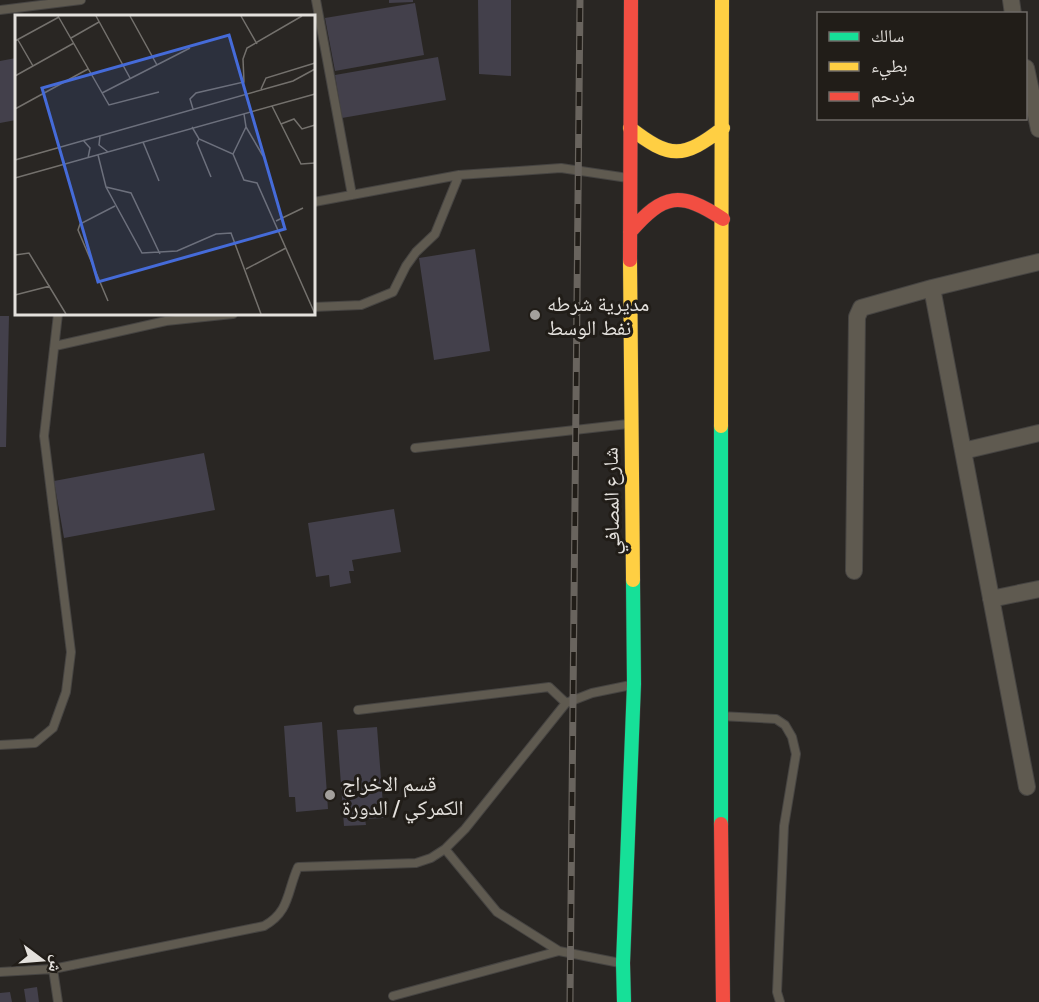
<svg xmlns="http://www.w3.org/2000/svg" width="1039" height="1002" viewBox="0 0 1039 1002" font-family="Cabin,'Noto Naskh Arabic',sans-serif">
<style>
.building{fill:#43404b}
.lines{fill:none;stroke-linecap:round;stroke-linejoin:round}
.lane-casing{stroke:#464442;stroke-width:10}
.street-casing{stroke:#464442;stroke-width:18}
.fast-casing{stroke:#464442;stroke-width:15}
.slow-casing{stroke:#464442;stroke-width:15}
.jam-casing{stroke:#464442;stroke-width:15}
.lane{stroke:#5f5a50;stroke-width:8}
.street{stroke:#5f5a50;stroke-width:16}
.fast{stroke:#16e098;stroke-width:14}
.slow{stroke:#ffcf43;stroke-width:14}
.jam{stroke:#f24e42;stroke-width:14}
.rail-casing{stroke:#69645e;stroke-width:7}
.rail{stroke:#211d18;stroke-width:4.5;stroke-dasharray:14;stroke-linecap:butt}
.poi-dot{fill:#a3a09c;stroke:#211d18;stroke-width:2}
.labels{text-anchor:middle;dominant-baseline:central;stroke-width:6;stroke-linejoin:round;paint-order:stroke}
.poi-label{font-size:21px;fill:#e4e1dd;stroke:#211d18;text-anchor:start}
.street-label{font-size:21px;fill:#e4e1dd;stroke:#211d18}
.inset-road{fill:none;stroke:#74716d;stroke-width:1.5}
.view{fill:#456bd9;fill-opacity:0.15;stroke:#456bd9;stroke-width:3}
.inset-edge{fill:none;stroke:#e4e1dd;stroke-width:3}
</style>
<rect width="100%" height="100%" fill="#292623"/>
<path class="building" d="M389,0h24v2l-24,1z
M478,0h33v76l-32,-2z
M415,3l9,52 -89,16 -10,-53z
M438,57l8,43 -104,18 -7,-43z
M16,58v62l-16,3v-62z
M475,249l15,102 -56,9 -15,-102z
M0,316h9l-3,131h-6z
M204,453l11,57 -151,28 -10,-57z
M394,509l7,43 -49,8 2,11h-5l2,12 -21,4 -1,-12 -13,2 -8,-54z
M322,722l6,87 -32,3 -1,-15h-6l-5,-71z
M377,727l7,91 -19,1 1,6 -22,1 -7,-96z
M37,987l2,15h-13l-2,-13z
M10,992l2,10h-12v-9z"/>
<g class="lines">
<defs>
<path id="lane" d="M316,0l36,195
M0,10l81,-10
M314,202l145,-27 102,-7 67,10
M314,307l47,-2 32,-13 13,-26 10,-14 19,-18 24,-59
M55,346l111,-25 67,-7
M415,448l213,-24
M358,710l191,-23 17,16
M720,716l56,3 9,6 7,12 4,17 -12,72 -7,166 3,10
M0,745l35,-2 18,-15 13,-36 5,-40 -27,-216 14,-122
M445,849l52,63 62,39 61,12
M53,969l5,33
M0,972l53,-3 211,-43c26,-14 23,-35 34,-59l118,-4 15,-5 14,-9 20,-20 101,-126 26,-10 39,-8
M393,996l166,-45"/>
<path id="street" d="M1011,0l2,14
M1026,68l13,61
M932,288l95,499
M963,451l76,-18
M854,571l3,-254 4,-9 71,-20 107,-26
M991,599l48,-10"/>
<path id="fast" d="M721,426v398
M624,1002l-1,-39 11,-279 -1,-104"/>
<path id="slow" d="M630,128c40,31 53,31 93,0
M630,260l3,320
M721,426l1,-426"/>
<path id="jam" d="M630,232c34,-39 50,-41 93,-13
M630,260l1,-260
M721,824l2,178"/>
</defs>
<use href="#lane" class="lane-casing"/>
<use href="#street" class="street-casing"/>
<use href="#fast" class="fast-casing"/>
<use href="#slow" class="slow-casing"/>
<use href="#jam" class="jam-casing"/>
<use href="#lane" class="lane"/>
<use href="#street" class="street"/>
<use href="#fast" class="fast"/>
<use href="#slow" class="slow"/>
<use href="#jam" class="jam"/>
<defs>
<path id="rail" d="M570,1002l10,-1002"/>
</defs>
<use href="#rail" class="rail-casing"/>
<use href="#rail" class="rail"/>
</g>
<g class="poi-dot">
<circle cx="535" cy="315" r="6"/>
<circle cx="330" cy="795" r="6"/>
</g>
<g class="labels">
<g class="poi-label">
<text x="547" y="303">مديرية شرطه<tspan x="547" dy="24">نفط الوسط</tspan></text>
<text x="342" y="783">قسم الاخراج<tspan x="342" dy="24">الكمركي / الدورة</tspan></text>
</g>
<g class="street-label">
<text transform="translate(611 501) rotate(-91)">شارع المصافي</text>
</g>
</g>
<g transform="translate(15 15)">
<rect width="300" height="300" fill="#292623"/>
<path class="inset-road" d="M43,1l51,89 50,-13M81,1l34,62M115,1l27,49M226,1l16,28M56,23l28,-16M3,25l15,26M0,26l44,-24M0,61l59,-33M246,74l5,-11 49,-15M87,78l88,-45M257,91l29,58 14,-1M0,94l73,-40M178,94l-3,-10 6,-6 48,-11 -1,-23 4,-11 55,-32M266,109l13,-5 8,10 13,-4M177,112l7,12 34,15 11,26 13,3 58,131M231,112l17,29M85,121l-1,9 9,7M184,124l-2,4 14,34M68,125l7,8 -2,10M128,127l16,39M218,139l13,-27 -2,-13M83,140l8,32 36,66 35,-2 39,-17 15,-1 30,81M0,145l278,-79 22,-12M0,163l300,-84M91,172l25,6 29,61M261,206l27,-13M0,240l14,-2 37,61M231,254l40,-21M0,280l35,-9M93,286l-30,-71 2,-6 35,-18"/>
<path class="view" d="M214,20l56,194 -187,53 -56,-194z"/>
<rect width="300" height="300" class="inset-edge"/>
</g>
<rect x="817" y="12" width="210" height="108" fill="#211d18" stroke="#6f6b67" stroke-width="1.5"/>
<rect x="829" y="32" width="30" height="9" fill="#16e098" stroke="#6f6b67" stroke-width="1.5"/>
<text x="871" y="42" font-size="18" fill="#e4e1dd">سالك</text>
<rect x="829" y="62" width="30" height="9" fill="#ffcf43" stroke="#6f6b67" stroke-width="1.5"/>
<text x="871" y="72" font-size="18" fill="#e4e1dd">بطيء</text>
<rect x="829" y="92" width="30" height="9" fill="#f24e42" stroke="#6f6b67" stroke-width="1.5"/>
<text x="871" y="102" font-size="18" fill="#e4e1dd">مزدحم</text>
<g transform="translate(42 960) rotate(106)" stroke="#211d18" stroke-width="4.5" paint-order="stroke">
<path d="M0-4.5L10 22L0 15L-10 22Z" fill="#e4e1dd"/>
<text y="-9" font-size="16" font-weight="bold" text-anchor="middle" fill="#e4e1dd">ش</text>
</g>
</svg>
